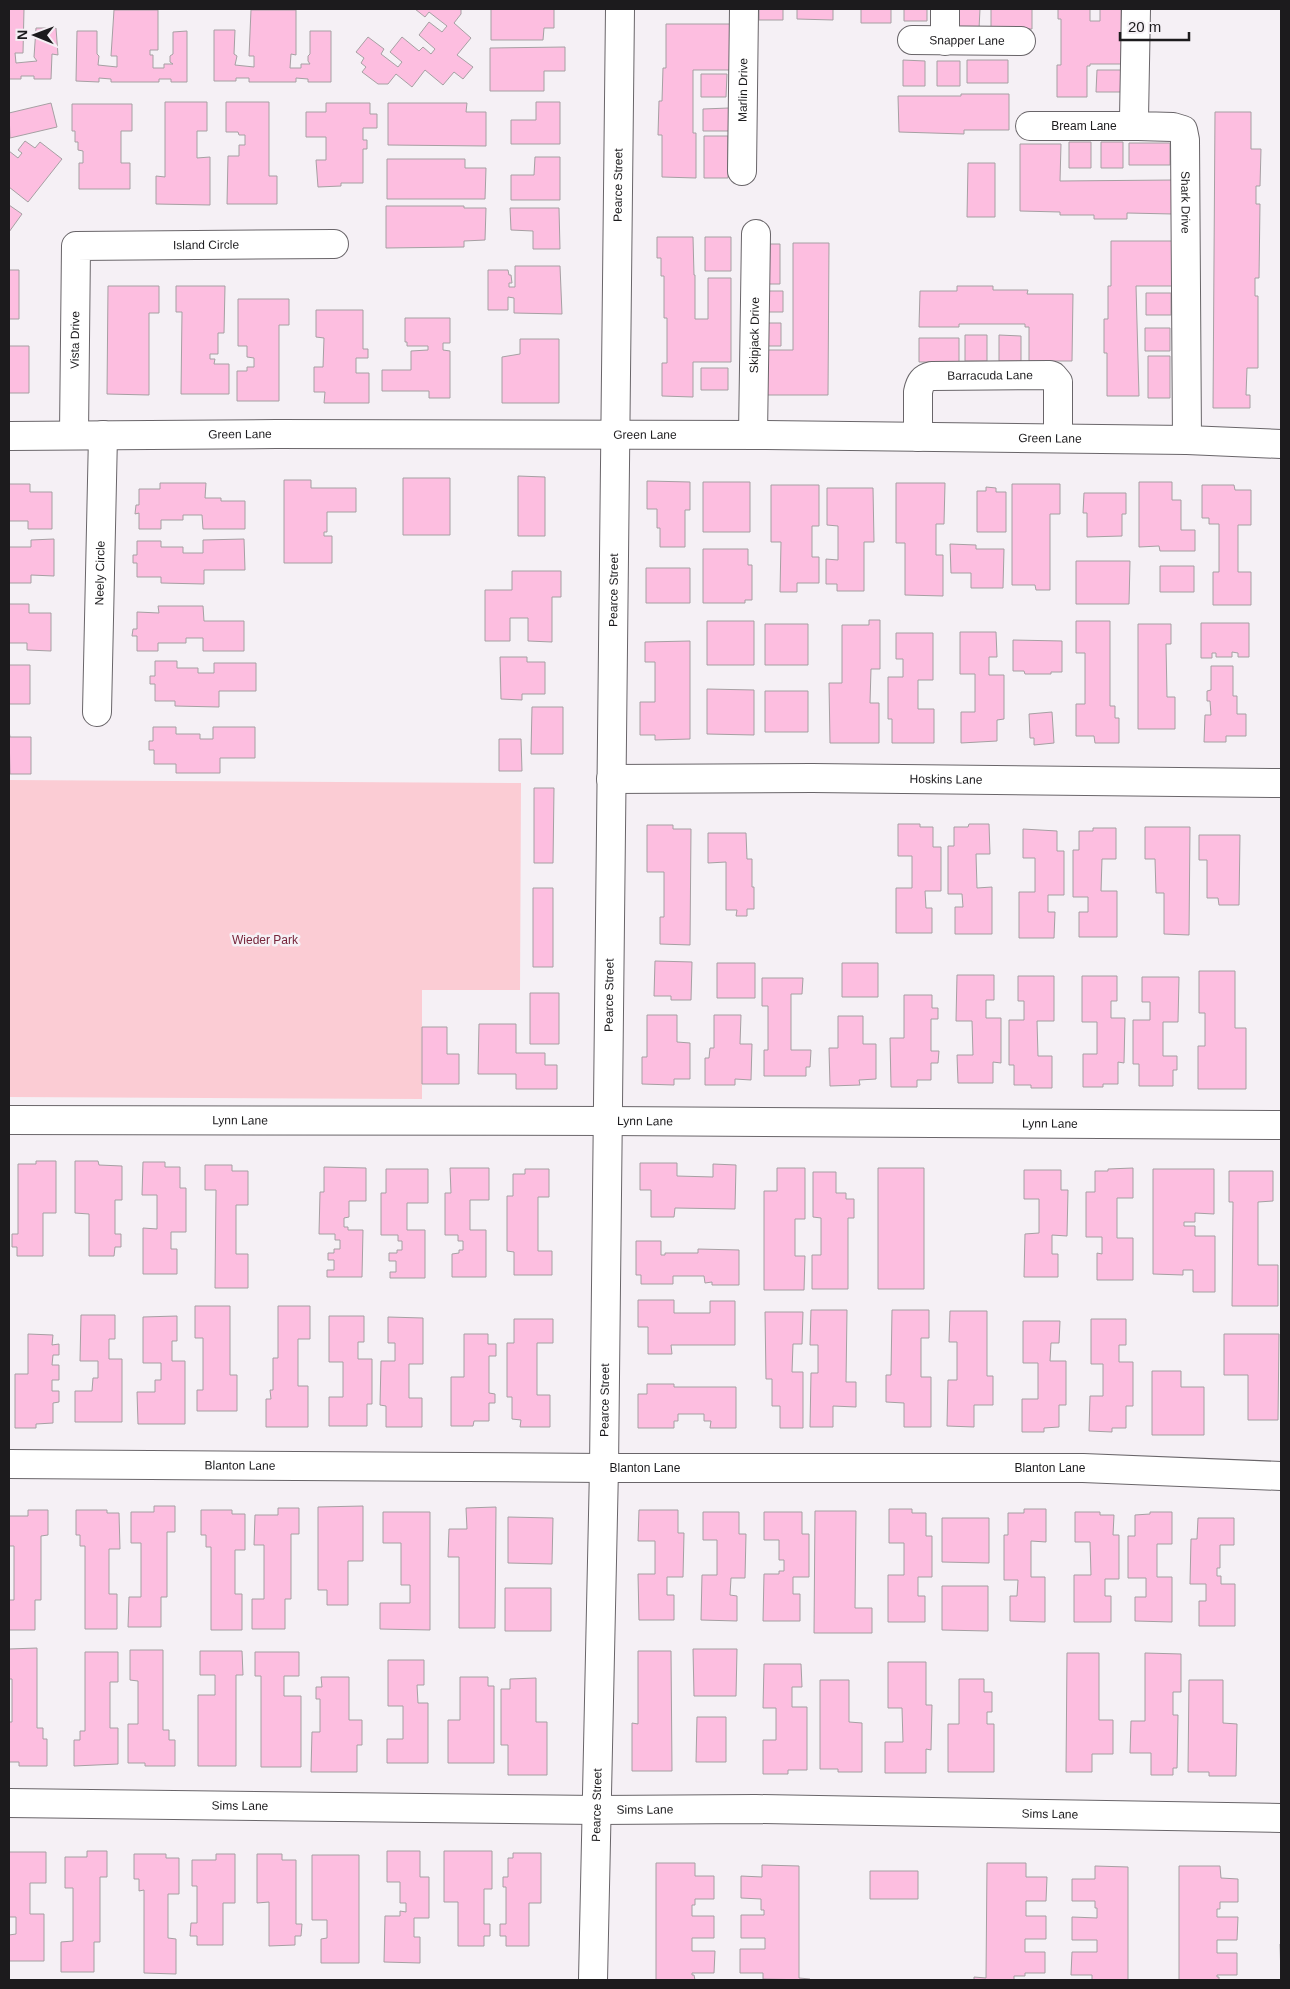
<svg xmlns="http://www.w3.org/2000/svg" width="1290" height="1989" viewBox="0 0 1290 1989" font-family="Helvetica,sans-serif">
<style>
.green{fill:#fbccd4}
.building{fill:#fdbee0;stroke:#a6a0a3}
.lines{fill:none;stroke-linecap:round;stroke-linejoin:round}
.minor-casing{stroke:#696569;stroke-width:30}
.minor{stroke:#fff;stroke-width:28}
.labels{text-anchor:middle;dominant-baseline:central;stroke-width:5;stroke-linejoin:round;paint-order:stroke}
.street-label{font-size:12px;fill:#1c1b1d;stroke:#f5f0f5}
.park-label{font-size:12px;fill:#76253b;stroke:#f5f0f5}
</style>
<rect width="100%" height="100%" fill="#f5f0f5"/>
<path class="green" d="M9,780l512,3 -1,207h-98v109l-413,-2z"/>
<path class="building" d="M9,9h15l-1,44h-8l1,10 21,-2 -3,-4 2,-29h20l2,27 -6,-1 -1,25h-17v-3h-13v3h-12z
M415,9h46v5l-7,9 17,15 -14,17 16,12 -10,12 -9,-7 -11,13 -18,-15 -13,17 -16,-13 -8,10h-10l-16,-12 4,-5 -5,-4 3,-5 -8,-6 12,-15 16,12 -3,5 17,13 4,-5 -12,-10 12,-15 17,14 4,-4 8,7 4,-5 -16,-14 10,-13 13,10 5,-6 -18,-14 -4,5z
M491,9h63v19h-10l-1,12h-52z
M759,9h24v11h-24z
M797,9h36v11l-36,-1z
M861,9h30v14h-30z
M904,9h23v12h-23z
M955,9h25l-1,20h-24z
M991,9h41v20h-41z
M1058,9h32v12h10v-12h21v55h-31v2h-3v31h-30v-32h4v-46h-3z
M114,10h44v40h-8v5h3v13h11v-4h9l-3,-2v-6l3,-2v-22l14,-1v51h-16v-3h-12v3h-48v-3l-12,-1v4l-23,-1 1,-50h20v23l2,2 -1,9 19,2v-11h-6z
M251,10h45v45l-5,-1 -1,14h11v-4h9l-2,-3v-5l2,-2v-23h21v51h-23v-3l-12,-1v4h-47v-4h-13v3h-22v-51h21l-1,24 3,2 -2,9 19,2v-11h-5z
M666,24h64v46h-37v63h3v45l-34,-1v-42h-4l1,-34h3l1,-33h3z
M565,47v24h-21v20h-54v-43z
M903,60l22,1v25h-22z
M967,60h41v23h-41z
M937,61h23v25h-23z
M1097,70h24v22h-25z
M701,74h26l-1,23h-25z
M961,94h48v36h-45v4l-65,-2 -1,-36h63z
M165,102h42v29h-10v27l13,-1v48l-54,-1v-28l9,1z
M226,102h43v74h8v28h-50l1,-48h11v-11h6v-10h-6l-1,-3h-12z
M536,102h24v42h-49v-24h25z
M51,103l6,24 -47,11 -1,-25z
M326,103h44v11h7v14h-14v12h4v9h-4v34h-22v3l-23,1 -2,-27h10v-23h-20v-25h20z
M388,103h79l-1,9h20v34l-98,-1z
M72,104h60v27h-11v32h9v26h-51v-26h4v-12l-5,-1v-8h-3v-11h-3z
M729,108v23h-26v-22z
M1215,112h36v37h10l-1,37h-4v18h4l-1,74h-4v18h3v72h-11l-1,27h4v13h-37z
M704,136h24v42h-24z
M25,141l10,7 5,-6 22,17 -34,43 -19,-15v-36l9,7 4,-5 -4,-3z
M1069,142h22v26h-22z
M1101,142h22v26h-22z
M1129,143h41v22h-41z
M1020,144h41l-1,37 113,-1v34l-46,-1v6h-33v-4h-34v-3l-40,-1z
M535,157h25v43h-49v-25h23z
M387,159h78v9h21l-1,31h-98z
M968,163h27v54h-28z
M9,205l13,9 -13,18z
M386,206h78v2h22l-1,32 -21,1v6l-78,1z
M510,208h49l1,41h-27v-18l-22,-1z
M657,237h36l1,38h1v44h13v-41h23v84h-38v35l-31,-1v-33h5v-45h-3v-42h-3v-18h-4z
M705,237h26v34h-26z
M1111,241h67v45h-42l3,110h-32v-43h-3v-34h4v-33h3z
M793,243h36l-1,152h-68v-45h33z
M760,244h20v40h-21z
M515,266h45l2,48 -48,-1v-15l-6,-1v13h-20v-40h20l1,5h2l1,8h-3v4h6z
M9,270h10v49h-10z
M108,286h51v27h-10v82l-42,-1z
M176,286h49l-1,47h-6v21h-8v5h5l-1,5h15v30h-48l1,-82h-6z
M957,286h36v4h35l-1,4h46l-1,67h-43v-34h-4v-3h-66v3h-40l1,-36h37z
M758,291h25v21h-25z
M1146,293h25v22h-25z
M238,299h51v26h-10v76h-42v-30h10v-4h7v-9l-7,-1v-11h-9z
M316,310h47v39h5v9h-12v15h13v30h-45l1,-11h-11v-25h9l1,-29 -8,-1z
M405,318h45v25h-7v7l7,1v47h-21v-7h-47v-21h29v-19l17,-1v-4h-21v-4h-2z
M759,323h22v23h-22z
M1145,328h25v23h-25z
M965,335h22v26h-22z
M999,335l22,1v25h-22z
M919,338h40v24h-40z
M520,339h39v64h-57v-46l18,-3z
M9,346h20v47h-20z
M1148,356h22v42h-22z
M701,368h27v22h-27z
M518,476l27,1v59h-27z
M403,478h47v57h-47z
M284,480h27v8h45v24h-29v20h-3v4h8v27h-48z
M647,481l43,1v28h-5v37h-25v-19h-3v-19h-10z
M703,482h47v50h-47z
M1139,482h33v18h9v30h14v21h-35l-1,-5 -20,1z
M160,483h46l-1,15h16v3h24v28h-42l-1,-14h-19v5h-22v9h-22v-16l-4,1 1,-9h3v-16h21z
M896,483h49l-1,41h-8v31h7v41l-38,-1v-52h-9z
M9,484h21v8h22v37h-24v-8h-19z
M1012,484h48v30h-10v76h-14l-1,-5h-23z
M771,485h48v41h-7v31h7v26h-22v9h-17l1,-50h-10z
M1202,485h32l1,5h16v35h-13v47h13v33h-38v-33h6v-48h-10v-6h-7z
M986,487l10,1v4h10v40h-29v-41h9z
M827,488h46l1,54h-10v49h-27v-7h-11v-25l12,1v-34l-11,-1z
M1084,493h42v21h-4v22l-35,1v-24h-4z
M54,539v37l-23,-1v8h-22v-36h22v-7z
M244,539l1,31h-41v14l-43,-1v-6h-24v-14h-4v-8h4v-14h24v6h22v6h20v-13z
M950,544l26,1v4h28l-1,39h-32v-15h-20z
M703,549h45v16h4v35h-7v3h-42z
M1076,561h54l-1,43h-53z
M1160,566h34v26h-34z
M646,568h44v35h-44z
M512,571h49v26h-9v45l-24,-1v-23h-18v23h-25v-51h27z
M9,604h20v9h22v38l-24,-1v-7h-18z
M158,606h45l1,15h40v30h-41v-13h-17v5h-28v8h-21v-15h-5l1,-7h4v-17l22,1z
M869,620h11v49h-9l-1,34h9v40h-49l-1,-60h13v-58h27z
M707,621h47v44h-47z
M1076,621h34v85h5v12h4v25h-24l-1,-7h-18v-32h9v-51h-9z
M1201,623h48v34h-11v-4l-6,-1v5h-16v-4h-4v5h-11z
M765,624h43v41h-43z
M1138,624h33v20h-5l1,53h8v32h-37z
M960,632h36l1,25h-8v18h15v44l-7,1v21l-36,2v-31h14v-38h-15z
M896,633h37v47h-15v29h16v34h-42v-24h-4v-42h15v-18h-7z
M1013,640l49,1v31h-11v2h-26l-1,-3h-11z
M690,641v98l-35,1v-5h-15v-33h15v-40h-10v-20z
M500,657h27v5h18v32h-23v6l-21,-1z
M155,661h22v7h21v5h16v-10h42v28h-37v16l-44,-1v-5h-20v-17h-5v-8h5z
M9,665h21v39h-21v4z
M1211,666h22v30h4v18h9v22h-20v6h-22l1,-27h6l-1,-14h-3v-10l4,-1z
M707,689l47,1v45l-47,-1z
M765,691h43v41h-43z
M532,707h31v47h-32z
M1052,712l2,31 -20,2v-7h-4l-1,-24z
M153,727h23v7h24v5h13v-12h42v31h-35v15h-44v-9h-22v-14h-5v-9h4z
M9,731l1,6h21v37h-21z
M499,739h22l1,32h-23z
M534,788h20l-1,75h-19z
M898,824h22v3h13v20h8v44h-16l1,17h6v25h-36v-45h16v-32h-14z
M969,824h20l1,30h-14l1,34 15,-1v47h-37v-27h8l-1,-13h-14v-48h6v-19h14z
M647,825h26v4h18l-1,116 -30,-1v-27h4v-45h-17z
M1145,827h45l-1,108 -25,-1v-41h-8l-1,-34h-10z
M1093,828h23v31h-14l-1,32h16v46h-38v-25h9v-15h-15v-47h6v-19h14z
M1023,829l34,2v20h7v44h-16v17h7l-1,26h-35v-46h16v-34h-12z
M708,833h38l1,26h5v28h2v22h-7v7h-11l1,-6h-11v-48l-18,1z
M1199,835h41l-1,70h-20l-1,-7h-11v-38h-8z
M533,888h20v79h-20z
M655,961l37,1 -1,38h-20v-4h-17z
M717,963h38v35h-38z
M842,963h36v34h-36z
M1199,971h36v57h11v61h-48v-43h7v-33h-6z
M957,975h37v25h-8v18h15v45l-8,-1v21h-35l-1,-28h16l-1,-34h-16z
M1018,976h36v45h-17l1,35h14v32h-21v-3h-17v-20h-5v-45h15v-19h-6z
M1082,976h35v25h-6v17h14l-1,45 -6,-1v22h-15v3h-20v-33h14v-32h-15z
M1142,977h37l-1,45h-15v34h14v14h-4v16h-34v-22h-6v-44h17v-18h-8z
M762,978h41l-1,16h-11v56h20l-1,17h-4v9h-42v-26h4v-44h-6z
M530,993h29v51h-29z
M904,995h28v13h6v11h-7v32h8l-1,12h-7v17h-14v7h-26l-1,-49h14z
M647,1015h30v27l13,1v36h-16v6l-32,-1v-27h5z
M714,1015h27l-1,29h12l-1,36 -16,-1v6h-30v-27h4l1,-10h4z
M838,1016h25v28h13v35l-17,1 1,5 -30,1 -1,-38h9z
M479,1024h37v29h29v12h12v24h-41v-15h-38z
M422,1027h25v27h12v30h-37z
M36,1161h20v52h-13v43h-26v-9h-5v-13h6v-70h18z
M75,1161h23l1,4 23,1v34h-7v34h6v13h-6l-1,9h-25v-42l-14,-1z
M143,1162h22v5h15v21h6v44h-15v17h6v25h-34v-46l14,1v-34h-15z
M640,1163h37v13l36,1v-13l23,1 -1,44 -60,-1 -1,9h-23v-27h-11z
M205,1165h27v6h16v34h-12v49h12v34h-33l1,-98h-11z
M324,1167l42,1v33h-17v16l-5,1v9h4v3h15l-1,47h-35v-7h7v-10h-6v-7h6v-4h6v-9h-5v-6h-16l1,-42h4z
M450,1168h39v32h-19v30h16v47h-34v-23l7,-1v-3h4v-9h-5v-6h-13v-42h6z
M777,1168h28v51h-10v37h10l-1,34h-40v-99h13z
M878,1168h46v121h-46z
M1133,1168v30h-16v40h16v42h-36v-27l5,1v-17h-16v-45h9v-21h13v-2z
M386,1169h42v34h-21v27h18v48h-35v-6h6v-11h-7v-8h8v-3h5v-9h-4v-6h-17v-42h5z
M525,1169h24v28h-11v54h14v24h-38v-23l-7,-1v-55h6v-22h12z
M1153,1169h61v45l-19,-1v9h-11v4h11v10h20v56h-22v-22h-10v5l-30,-1z
M1024,1170h37v20h7l-1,46 -15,-1v19h6v23h-34l1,-43 14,-1v-34h-15z
M1229,1171h44v30l-15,1v63h20v41h-46l1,-104h-4z
M813,1172h23v21h10v6h8v19h-6v71h-36v-34h9v-37l-8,-1z
M636,1241h25v14h4v-2h33v-4l41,1v35h-27v-3l-7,1 -1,-7h-31v8h-32v-9h-5z
M638,1300h36v13h36v-12h25v44h-64l1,9h-24v-27h-10z
M195,1306h35v69h7v36h-40v-21h6v-52h-8z
M278,1306h32v33h-12v47h10v41h-42v-28h5l-1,-9h3v-32h5z
M811,1310h36l-1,72h10v25l-23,-1v21h-23l1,-54h7v-28h-8z
M892,1310h37v28h-8v39h10v50h-27v-24l-18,-1v-27h5z
M950,1311h37v65h6v29h-19v22l-27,-1 1,-46h9v-38h-8z
M765,1312h38l-1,32h-9l-1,28h11v56h-23v-22h-8v-27h-6z
M81,1315h34v24h-6v20h13v63h-47v-31h17l1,-13h5v-17h-18z
M177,1316v25h-5v20h13v63h-47l-1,-32h18v-12h6v-17h-18v-46z
M329,1316h35v26h-6v17h14v45h-5v22h-38v-29h14v-35h-14z
M388,1317l35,1v46h-14v34h13v29h-36v-21l-6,-1 1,-44h14v-18h-7z
M514,1319h39v24h-16v52h13v32h-30l1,-7 -9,-1v-22h-5v-54h7z
M1091,1319h35v26h-7v17h14v44h-7v22h-14v4l-23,-1 1,-35h13v-32h-12z
M1023,1321h37l-1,22h-8l-1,18h16v44h-7v22l-15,1v4h-22v-33h16v-36h-15z
M28,1334l25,1 -1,10 7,-1v11h-6l-1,10h7v15h-7v11h7v11l-6,1v20l-17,1v4h-21v-54h13z
M464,1334h24v10h8v12h-7v37l6,1v9h-6v18h-15l-1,5h-22v-49h13z
M1224,1334h55l-1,86h-30v-45h-24z
M1152,1371h29v16h23v48h-52z
M647,1384h27v3h62v41h-26l1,-7h-7v-7h-26v7h-4v7h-36v-34h9z
M154,1506h21v26h-8v65h-6v30h-33l1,-30h12v-54h-10v-31h23z
M363,1506v55h-15v44h-21v-15h-9v-83z
M496,1507l-1,121h-36v-71h-11l1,-28h18l-1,-21z
M278,1508h21v26h-8v65h-6v30h-33v-30h12v-54h-10l1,-30h23z
M889,1509h23v4h14v23h6v41h-14v19h7v26h-37v-47h16v-32h-15z
M1024,1509h22v33l-15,-1v36h14v45l-35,-1v-25h7l1,-16h-14v-45h4v-22h16z
M28,1510h20v25l-7,1v64h-6v30h-26v-30h5v-54h-5v-30h19z
M76,1510h31v3h12l1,36h-11v45h8v35h-32v-83h-5v-11h-4z
M201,1510h31v4h13v36h-10v44h7v36h-31v-83h-5v-12h-5z
M639,1510h39v23h6l-1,44h-16v18h7v25h-35l-1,-46h17v-33h-17z
M815,1511h41l-1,97h17v25h-58z
M383,1512h47v118l-50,-1v-26h30v-18h-9v-42h-18z
M703,1512h36v22h7l-1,44h-14l-1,17 7,1v25l-36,-1 1,-45h15v-35h-14z
M764,1512h38v22h7v43h-16v17h7v27h-37l1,-47h15v-3h5v-11h-5v-20h-15z
M1075,1512h25v3h14l-1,20h6v44h-14v17h6v26h-37v-47h17l-1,-33h-15z
M1150,1512h22v32h-15v33h15v45l-37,-1v-24h11v-19h-18v-42h7v-21l15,-1z
M508,1517l45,1 -1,46 -44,-1z
M942,1518h47v45l-47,-1z
M1198,1518h36v27h-14v23h-3v8h4v8h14v42h-36v-25h7v-17h-16l1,-45h6z
M942,1586h46v45l-46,-1z
M505,1588h46v43h-46z
M37,1648v80h6v11h4v27h-28v-4h-10v-40h3v-43h-3v-30z
M693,1649h44l-1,47h-42z
M130,1650h33v80h6v10h6v26h-30v-3h-17v-39h10v-43l-8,-1z
M200,1651h42l1,24h-7v91h-38v-71h17v-20h-15z
M638,1651h33l1,120h-40v-48l6,1z
M85,1652h33v30h-8v46h8v36l-44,2v-26h6v-9h5z
M255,1652h44v24h-15v20h17v71h-40v-91h-6z
M1067,1653h32v67h14v34h-21v18h-26z
M1145,1653l36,1v38h-8v23h5l-1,53h-4v7h-22v-22h-21l1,-32h14z
M388,1660h36v25h-7l1,18h10v60h-41v-24h16v-33h-15z
M888,1662h38v43h6l-1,45 -5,-1v24h-41v-31h18l-1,-34h-14z
M764,1664h37l1,23h-10v20h15v63h-19v4h-25v-34h13v-32h-13z
M321,1677h28v43h13v25h-5v27h-46l1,-40h8v-33h-4v-12h6z
M460,1677h28v9h6v77h-46v-43h12z
M536,1678v44h11v53h-39v-30h-7v-56h9v-10z
M959,1679h25v13h8v20h-5v12h7v48h-46v-48h11z
M820,1680h29v42l13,1v49h-24v-3h-18z
M1189,1680h34v43l14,1 -1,52h-27v-4h-21z
M697,1717h29v45h-30z
M87,1851h20v26h-7v65h-6v30h-33v-30l12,-1v-53h-8v-31h22z
M387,1851h33v26h9v41h-15v19h6v26l-36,-1 1,-46h15v-5l6,1v-9h-6v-21h-13z
M444,1851h48v38h-8v35h6v12h-6v10h-26v-44h-14z
M9,1852h37v31h-16v31h14v47h-35v-26l7,-1v-17h-7z
M513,1853h28v50h-12v43h-23v-10h-6v-12h6v-37h-3v-10h5v-19h5z
M134,1854h32v4h13v36h-11v44l8,1v35l-32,-1v-83l-5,1v-12h-5z
M216,1854h19v49h-12v42h-26v-9h-7l1,-13h6v-37h-5v-26h24z
M257,1854h25v6h14v64h6l-1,12h-6v9l-26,1v-44l-12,1z
M312,1855h47v108h-38v-24l6,-1v-18h-15z
M656,1863h39v13h19v23h-19v6h-3v11h22v22h-22v13h23l-1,22h-22v2h2l1,5h-39z
M987,1863h39v14h21l-1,24h-20v15h20v23h-21v13h20v21h-20v3h-11v4h-40v-3l12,1z
M762,1865l37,1v112l11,1v1l-47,-1v-6h-23v-24h25v-11h-24v-23h23v-5h-3v-11l-20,-1v-22l21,1z
M1095,1866l33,1v113h-36v-5h-21l1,-23h25v-12h-25v-23l25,1v-10h-2v-7h-23v-22h23z
M1179,1866h41l1,12 17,1v23h-18v7h-3v8h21l-1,23h-20v13h20v22h-20v2h2v3h-40z
M870,1871h48v28h-48z
M1280,1944l1,1v33z"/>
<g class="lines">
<defs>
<g id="minor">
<path id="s1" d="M1136,9l-2,109 4,8 35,1 10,3 2,10 2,300"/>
<path id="s2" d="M912,40l109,1"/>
<path d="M945,41v-32"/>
<path id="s3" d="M1030,126h108"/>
<path id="s4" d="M742,171l2,-162"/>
<path id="s5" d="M74,434l2,-188 258,-2"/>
<path id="s6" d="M753,435l3,-201"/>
<path id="s7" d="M9,436l267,-2 490,1 421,5 94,4"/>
<path id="s8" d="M918,437v-45c2,-10 5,-14 14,-16l118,-1 3,1 5,6v55"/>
<path id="s9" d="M97,712l6,-277"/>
<path id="s10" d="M611,779l201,-1 469,5"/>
<path id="s11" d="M9,1120l599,1 673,4"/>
<path id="s12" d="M9,1464l595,4h479l198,8"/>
<path id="s13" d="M9,1803l588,7 159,-1 525,9"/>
<path id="s14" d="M593,1980l11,-512 16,-1459"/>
</g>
</defs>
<use href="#minor" class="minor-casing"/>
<use href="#minor" class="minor"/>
</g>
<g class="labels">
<g class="street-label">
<text stroke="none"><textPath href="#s2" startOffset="55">Snapper Lane</textPath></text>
<text stroke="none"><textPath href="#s4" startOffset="81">Marlin Drive</textPath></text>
<text stroke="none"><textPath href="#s3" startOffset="54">Bream Lane</textPath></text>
<text stroke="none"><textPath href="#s14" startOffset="1795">Pearce Street</textPath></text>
<text stroke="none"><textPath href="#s1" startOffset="236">Shark Drive</textPath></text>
<text stroke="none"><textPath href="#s5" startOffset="318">Island Circle</textPath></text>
<text stroke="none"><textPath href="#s6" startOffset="100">Skipjack Drive</textPath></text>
<text stroke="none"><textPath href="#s5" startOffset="94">Vista Drive</textPath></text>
<text stroke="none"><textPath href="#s8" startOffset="126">Barracuda Lane</textPath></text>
<text stroke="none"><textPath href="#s7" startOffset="231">Green Lane</textPath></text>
<text stroke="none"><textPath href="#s7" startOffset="636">Green Lane</textPath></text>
<text stroke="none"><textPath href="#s7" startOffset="1041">Green Lane</textPath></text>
<text stroke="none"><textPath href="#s9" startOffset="139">Neely Circle</textPath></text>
<text stroke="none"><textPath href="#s14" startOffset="1390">Pearce Street</textPath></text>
<text stroke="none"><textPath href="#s10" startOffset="335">Hoskins Lane</textPath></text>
<text stroke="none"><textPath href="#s14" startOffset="985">Pearce Street</textPath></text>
<text stroke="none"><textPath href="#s11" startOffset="231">Lynn Lane</textPath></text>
<text stroke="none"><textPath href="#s11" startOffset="636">Lynn Lane</textPath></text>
<text stroke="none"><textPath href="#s11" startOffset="1041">Lynn Lane</textPath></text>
<text stroke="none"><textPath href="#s14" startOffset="580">Pearce Street</textPath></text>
<text stroke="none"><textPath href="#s12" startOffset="231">Blanton Lane</textPath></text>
<text stroke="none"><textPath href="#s12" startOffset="636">Blanton Lane</textPath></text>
<text stroke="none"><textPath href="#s12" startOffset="1041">Blanton Lane</textPath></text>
<text stroke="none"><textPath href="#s14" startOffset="175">Pearce Street</textPath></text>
<text stroke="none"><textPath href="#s13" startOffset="231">Sims Lane</textPath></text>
<text stroke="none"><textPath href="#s13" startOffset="636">Sims Lane</textPath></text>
<text stroke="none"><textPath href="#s13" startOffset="1041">Sims Lane</textPath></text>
</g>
<g class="park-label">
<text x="265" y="940">Wieder Park</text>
</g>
</g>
<rect width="1290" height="1989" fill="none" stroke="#1c1b1d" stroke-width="20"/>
<g transform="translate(35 35) rotate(271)" stroke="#f5f0f5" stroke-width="4" paint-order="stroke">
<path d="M0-4L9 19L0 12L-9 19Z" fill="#1c1b1d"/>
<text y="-8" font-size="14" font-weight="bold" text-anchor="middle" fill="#1c1b1d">N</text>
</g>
<path d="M1120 32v8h69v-8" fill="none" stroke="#1c1b1d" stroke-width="2.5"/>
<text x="1128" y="32" font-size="15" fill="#1c1b1d" stroke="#f5f0f5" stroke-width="4" paint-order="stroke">20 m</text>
</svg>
